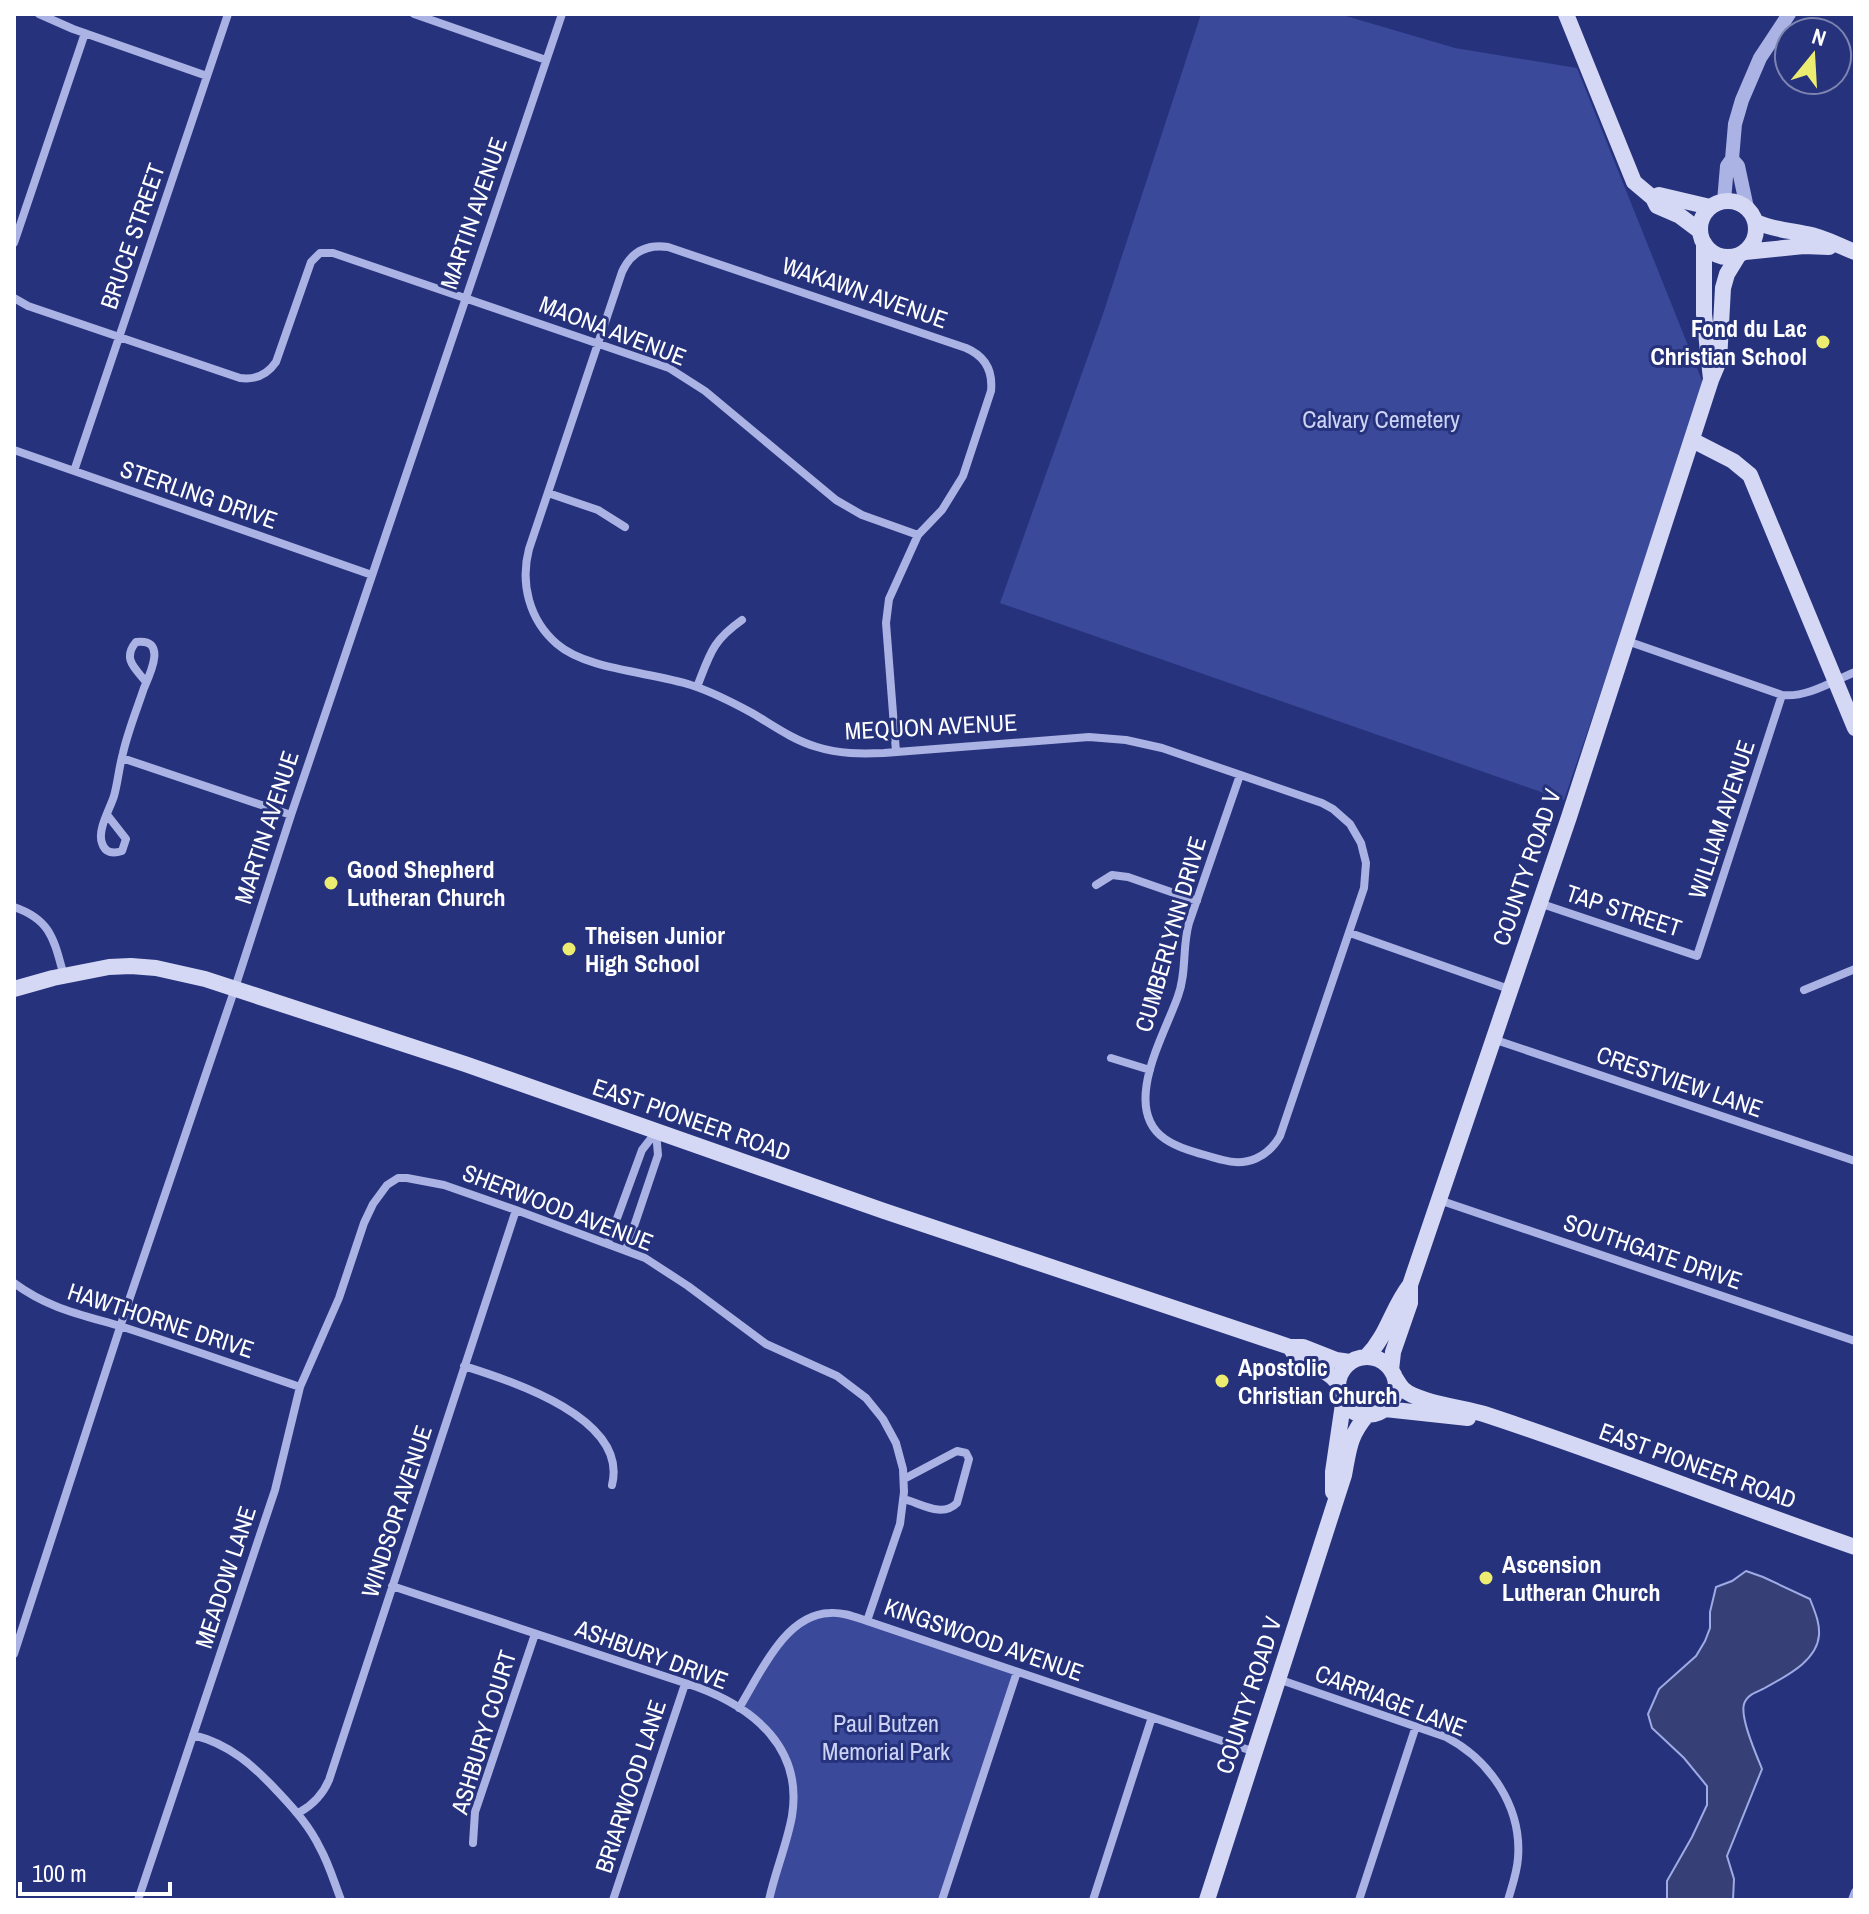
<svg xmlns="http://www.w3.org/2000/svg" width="1869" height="1914" viewBox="0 0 1869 1914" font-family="'Archivo Narrow',sans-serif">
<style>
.green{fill:#3a4999}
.water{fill:#363f76;stroke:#9fabe5;stroke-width:2}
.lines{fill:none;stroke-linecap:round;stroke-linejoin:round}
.minor{stroke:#abb3e4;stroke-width:8}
.tertiary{stroke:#abb3e4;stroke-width:14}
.secondary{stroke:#d4d8f4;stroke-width:16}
.poi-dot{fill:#eced70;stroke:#26327c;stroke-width:3}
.labels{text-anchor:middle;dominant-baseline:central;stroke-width:6;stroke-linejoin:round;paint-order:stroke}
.street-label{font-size:24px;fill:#fff;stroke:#26327c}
.poi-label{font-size:24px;font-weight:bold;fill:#fff;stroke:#26327c;text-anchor:start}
.park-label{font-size:24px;fill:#cdd3f4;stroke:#26327c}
</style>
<rect width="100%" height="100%" fill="#26327c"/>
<path class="green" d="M1201,14h138l116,34 122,20 128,320 -141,412 -564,-197 102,-286z
M832,1612l185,60 -75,228h-173l23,-87 -2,-39 -16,-36 -35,-30 45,-71 15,-13z"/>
<path class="water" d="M1746,1571l17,6 47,22c4,11 10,23 9,36 -2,27 -35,42 -56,54 -7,3 -16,6 -19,15 -4,14 12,50 18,65l-35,87 7,23 -1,21h-66v-19l25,-44 15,-32v-19l-23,-28 -32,-30 -4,-14 11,-25 37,-33 9,-15 5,-13v-16l6,-25 16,-6z"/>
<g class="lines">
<path class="minor" d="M39,14l34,15 134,47
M414,14l132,46
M14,243l71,-210
M14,298l14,8 212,72c15,2 27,-3 36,-16l35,-100 9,-9h13l336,115 36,23 131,109 26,15 56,20
M14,450l358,125
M74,471l154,-457
M548,493l50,17 27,17
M1627,641l155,54c25,3 51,-14 73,-23
M697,687c13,-33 15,-46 45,-67
M896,752l-10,-129 3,-24 29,-64 24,-25 21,-34 28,-85c2,-20 -6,-35 -25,-43l-298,-101c-21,-3 -37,5 -46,25l-93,277c-9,34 0,71 28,95 30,26 94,28 134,41 21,7 41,17 61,28 22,13 41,27 65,34 22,7 44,7 67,6l205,-16 37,3 36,8 160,55 11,6 17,15 11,19 5,20 -2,25 -84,248c-12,21 -33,31 -57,24 -18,-5 -42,-10 -58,-21 -45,-31 0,-105 13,-143 9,-24 4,-49 11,-73l51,-148
M122,758l169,57
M108,816l18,23 -4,12c-9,3 -17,2 -20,-8 -5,-13 8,-34 12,-47 4,-14 5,-29 9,-43 5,-22 14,-44 21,-65 7,-16 23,-50 -8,-46 -14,17 -1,26 10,40
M1096,885l16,-10 16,2 69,24
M1539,903l158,53 85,-261
M14,907c38,13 40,34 50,69
M1350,933l159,56
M1804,990l51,-21
M1493,1039l362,122
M1111,1058l39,12
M1439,1200l416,141
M608,1243l34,-93 14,-18
M626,1250l32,-95 -2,-23
M14,1283c35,26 69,32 109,44 59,19 118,40 177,60
M464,1366c47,15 165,52 148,119
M904,1479l53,-28 9,2 3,6 -12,44c-15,15 -35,1 -53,-4
M392,1586l305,101c57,21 106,61 95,129 -5,28 -17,56 -23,84
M14,1654l110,-339 108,-318 59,-182 271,-801
M1278,1679l168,58c44,23 76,70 72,121 -1,15 -6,28 -10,42
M739,1708c21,-34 46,-94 91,-95 13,-1 25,4 37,8l388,131
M193,1735c37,9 61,31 86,58 16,17 31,34 41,55 9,16 14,34 21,52
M296,1812h4c14,-8 23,-18 29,-32l187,-570
M473,1843l2,-31 60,-178
M138,1900l137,-410 25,-103 39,-89 25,-75 9,-19 14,-19 11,-7h9l37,7 72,25 129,48 43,28 78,58 71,32 29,22 17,21 13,24 7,26 1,23 -4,32 -33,97
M613,1900l72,-216
M942,1900l75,-228
M1093,1900l59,-183
M1359,1900l57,-174
M1852,1900l3,-8"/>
<path class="tertiary" d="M1732,159l6,7 9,42
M1724,201l3,-35 5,-7 3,-35 7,-24 18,-42 29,-44"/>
<path class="secondary" d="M1566,14l68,168 19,16 4,8 23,10 20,15
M1653,198l6,-3 51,12
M1700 229a28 28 0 1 1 56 0a28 28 0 1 1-56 0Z
M1756,222c19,8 31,8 50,12 18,3 33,12 49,18
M1704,243v71l7,65
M1745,252l59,-6 25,1
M1692,440l41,21 17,14 105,253
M14,989l39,-11 56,-11 22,-1 25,2 49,11 260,85 419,147 406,136c2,4 5,8 8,11 13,10 29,10 40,25
M1290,1347h13l33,13 14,2
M1367,1356c20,-20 25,-48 43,-71
M1338 1386a29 29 0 1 1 58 0a29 29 0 1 1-58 0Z
M1391,1370l2,-18 17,-49v-18l159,-468 142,-437 8,-19 4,-73 4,-14 11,-18
M1396,1379c2,3 4,7 7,10 13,13 62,19 81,25 125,41 247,90 371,133
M1385,1409l83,9
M1333,1492v-20l10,-68
M1207,1900l137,-425c5,-26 5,-39 23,-60"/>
</g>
<g class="poi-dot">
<circle cx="1823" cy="342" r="8"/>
<circle cx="331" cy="883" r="8"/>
<circle cx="569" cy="949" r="8"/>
<circle cx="1222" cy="1381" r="8"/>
<circle cx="1486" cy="1578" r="8"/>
</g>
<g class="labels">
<g class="street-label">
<text transform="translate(473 213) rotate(-71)">MARTIN AVENUE</text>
<text transform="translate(132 236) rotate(-71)">BRUCE STREET</text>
<text transform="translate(865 292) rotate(19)">WAKAWN AVENUE</text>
<text transform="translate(613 330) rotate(21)">MAONA AVENUE</text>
<text transform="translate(199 494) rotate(19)">STERLING DRIVE</text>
<text transform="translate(931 726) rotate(-3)">MEQUON AVENUE</text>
<text transform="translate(1721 819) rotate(-72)">WILLIAM AVENUE</text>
<text transform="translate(266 827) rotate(-72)">MARTIN AVENUE</text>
<text transform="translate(1526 867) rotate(-71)">COUNTY ROAD V</text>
<text transform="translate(1624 910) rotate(18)">TAP STREET</text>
<text transform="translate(1170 934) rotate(-74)">CUMBERLYNN DRIVE</text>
<text transform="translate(1680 1081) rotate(19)">CRESTVIEW LANE</text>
<text transform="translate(692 1119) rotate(19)">EAST PIONEER ROAD</text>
<text transform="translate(558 1207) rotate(21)">SHERWOOD AVENUE</text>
<text transform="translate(1653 1251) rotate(19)">SOUTHGATE DRIVE</text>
<text transform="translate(161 1320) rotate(18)">HAWTHORNE DRIVE</text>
<text transform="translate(1698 1465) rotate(20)">EAST PIONEER ROAD</text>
<text transform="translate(396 1511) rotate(-72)">WINDSOR AVENUE</text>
<text transform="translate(225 1577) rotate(-72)">MEADOW LANE</text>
<text transform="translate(984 1639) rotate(19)">KINGSWOOD AVENUE</text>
<text transform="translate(652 1654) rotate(20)">ASHBURY DRIVE</text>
<text transform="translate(1248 1695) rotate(-72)">COUNTY ROAD V</text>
<text transform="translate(1391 1700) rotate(21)">CARRIAGE LANE</text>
<text transform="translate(483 1732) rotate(-73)">ASHBURY COURT</text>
<text transform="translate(630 1786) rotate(-72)">BRIARWOOD LANE</text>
</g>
<g class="poi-label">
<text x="1807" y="328" text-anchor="end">Fond du Lac<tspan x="1807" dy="28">Christian School</tspan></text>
<text x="347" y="869">Good Shepherd<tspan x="347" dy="28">Lutheran Church</tspan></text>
<text x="585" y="935">Theisen Junior<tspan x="585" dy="28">High School</tspan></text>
<text x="1238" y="1367">Apostolic<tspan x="1238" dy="28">Christian Church</tspan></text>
<text x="1502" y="1564">Ascension<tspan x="1502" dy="28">Lutheran Church</tspan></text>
</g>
<g class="park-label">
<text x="1381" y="419">Calvary Cemetery</text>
<text x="886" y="1723">Paul Butzen<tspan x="886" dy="28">Memorial Park</tspan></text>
</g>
</g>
<rect width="1869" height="1914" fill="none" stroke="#ffffff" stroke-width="32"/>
<g transform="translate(1813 56) rotate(18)"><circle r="38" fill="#26327c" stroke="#7d84b0" stroke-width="2"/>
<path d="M0-6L14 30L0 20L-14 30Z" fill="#eced70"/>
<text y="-12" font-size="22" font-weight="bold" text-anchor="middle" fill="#ffffff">N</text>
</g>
<path d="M20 1882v12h150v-12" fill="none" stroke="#ffffff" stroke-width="4"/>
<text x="32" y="1882" font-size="24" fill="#ffffff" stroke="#26327c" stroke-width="6" paint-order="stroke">100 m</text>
</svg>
